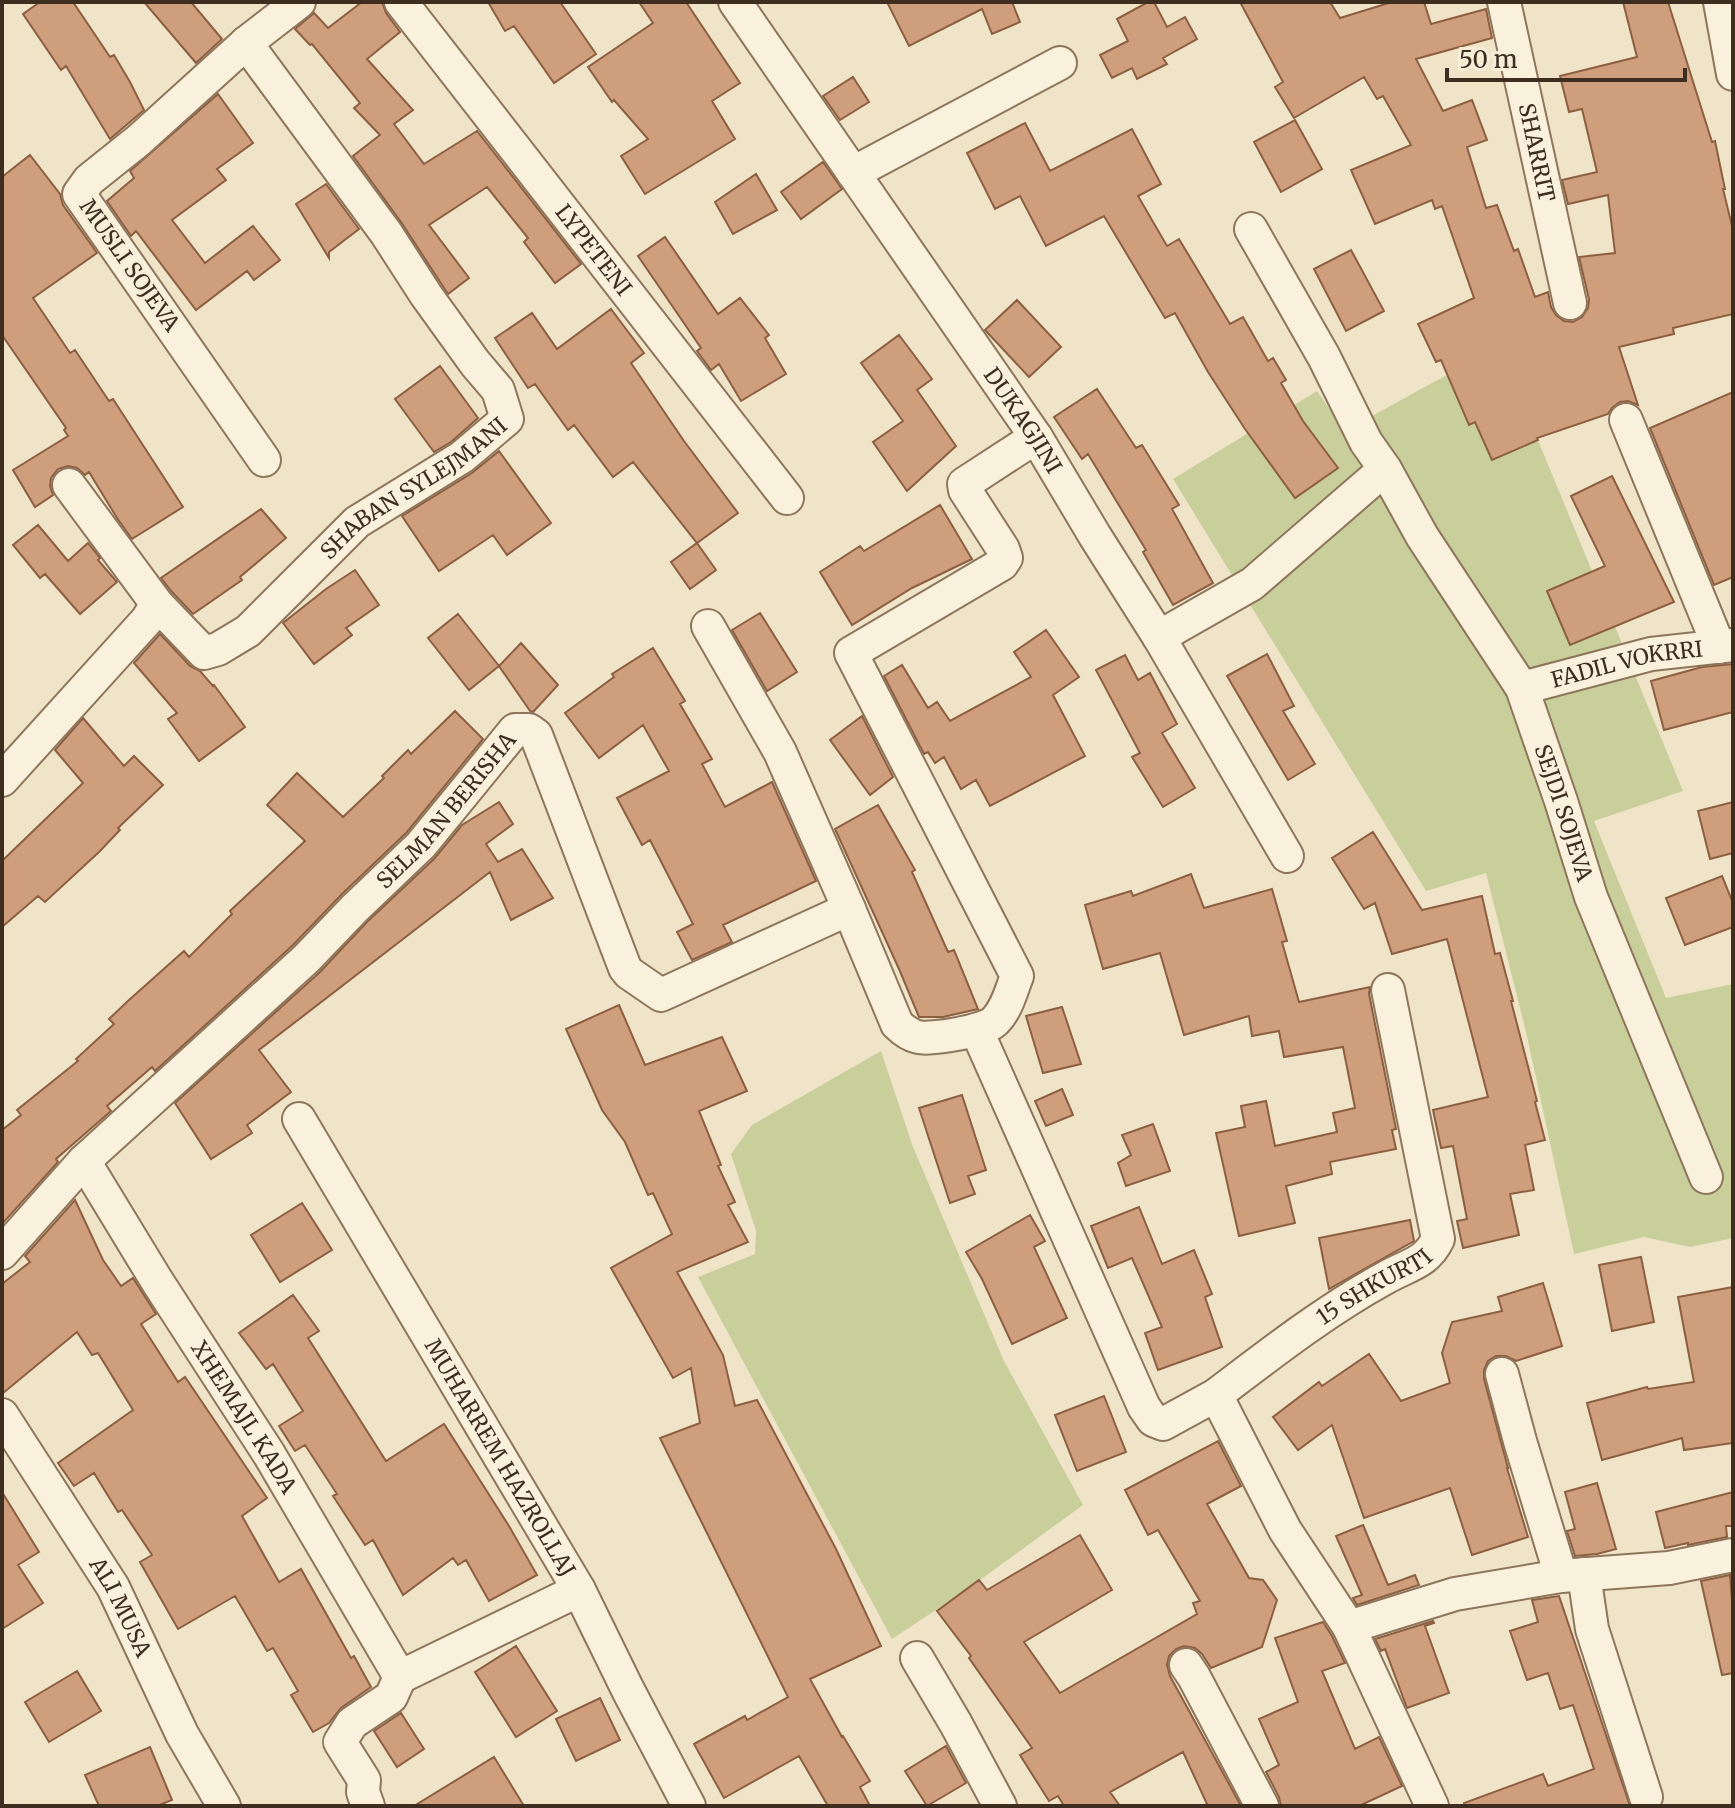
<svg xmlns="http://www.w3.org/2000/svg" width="1735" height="1808" viewBox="0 0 1735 1808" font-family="Merriweather,serif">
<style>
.green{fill:#c9cf9b}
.building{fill:#cf9f7d;stroke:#8d5f41;stroke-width:2}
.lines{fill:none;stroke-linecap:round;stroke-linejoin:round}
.minor-casing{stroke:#8d765c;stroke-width:36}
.minor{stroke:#faf1dc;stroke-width:32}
.labels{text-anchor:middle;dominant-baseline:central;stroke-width:6;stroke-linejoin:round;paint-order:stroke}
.street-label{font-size:22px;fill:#3d2e20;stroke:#f7eed8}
</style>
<rect width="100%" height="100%" fill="#f0e4c8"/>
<path class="green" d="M1499,346l184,445 -89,30 72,177 67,-14v254l-43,9 -46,-10 -70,17 -47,-218 -41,-163 -60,18 -253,-412 144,-88 28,40z
M881,1051l32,96 91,214 79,144 -114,83 -77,51 -194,-362 57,-23 1,-23 -25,-77 21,-29z"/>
<path class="building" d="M40,2h33l37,55 4,-2 16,27 14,28 -34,29 -44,-73 -5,4 -38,-56z
M144,2h47l31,37 -26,24z
M362,2h20l4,11 14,19 -33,27 46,51 -19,14 30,40 53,-33 104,133 -26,19 -31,-41 4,-4 -41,-51 -58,38 40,53 -21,16 -47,-72 -48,-66 27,-21 -26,-27 6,-5 -48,-59 -2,1 -15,-16 19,-16 14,15z
M488,2h72l36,52 -42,29 -40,-57 -9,5z
M639,2h47l54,81 -28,18 23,38 -90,55 -24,-38 27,-17 -34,-39 -2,2 -24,-35 65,-44z
M887,2h125l8,20 -28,12 -10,-25 -73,37z
M1148,2h6l13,25 18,-10 12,22 -34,19 4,6 -30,15 -5,-11 -20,10 -12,-23 28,-14 -11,-22z
M1240,2h90l10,16 52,-16h32l7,22 55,-15 6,29 -76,21 27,52 29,-11 15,40 -20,7 19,61 11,-3 17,46 4,-2 17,48 13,-5 3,15 5,8 8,6 9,1 9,-5 6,-9 1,-9 -10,-42 36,-4 -7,-58 -40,9 -6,-24 35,-8 -15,-63 -13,3 -9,-36 77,-19 -14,-55h45l44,140 3,-1 10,48h-2l10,41v84l-60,14 1,6 -55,13 19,58 -10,-4 -8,1 -8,6 -4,6 -71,24 1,2 -46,20 -17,-38 -6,3 -28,-65 -5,2 -18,-38 56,-26 -32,-92 -7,3 -3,-9 -57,24 -24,-54 60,-25 -28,-49 -6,3 -13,-22 -70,41 -19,-31 8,-5z
M853,77l16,25 -29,18 -17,-24z
M218,94l35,49 -36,26 9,11 -54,40 33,43 48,-37 27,34 -26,20 -7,-9 -51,39 -60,-79 -5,5 -24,-35 27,-23 -4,-7z
M1295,120l27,49 -41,23 -27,-50z
M1025,123l25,48 82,-42 29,55 -23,12 29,50 12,-7 51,85 13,-7 25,44 5,-3 13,22 -5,3 22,38 35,47 -43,30 -50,-69 -37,-57 -33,-59 -10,5 -61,-102 -58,30 -26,-50 -25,13 -28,-56z
M30,155l30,39 3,11 34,48 -64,45 37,55 5,-3 34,51 4,-2 70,108 -51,32 -15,-21 -28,-46 -4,3 -8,-7 -9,-2 -10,3 -7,9 -1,8 3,9 -18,12 -22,-37 55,-34 -4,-6 2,-2 -64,-93v-158z
M823,162l19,27 -41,30 -20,-27z
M756,174l21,36 -44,24 -18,-32z
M326,184l33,45 -30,23v6l-33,-54z
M665,237l53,77 22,-16 29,37 -4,3 21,36 -45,27 -22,-37 -8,6 -14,-19 4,-3 -63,-92z
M1351,250l33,61 -38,20 -32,-62z
M1017,300l44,47 -32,30 -44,-47z
M611,309l33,44 -13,10 53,78 54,72 -41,30 -64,-81 -20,15 -39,-52 -6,5 -33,-46 -7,4 -33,-50 37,-25 25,36z
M899,335l33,44 -15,11 39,56 -49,45 -34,-49 30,-21 -42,-58z
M440,366l38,52 -27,24 -17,10 -39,-53z
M1097,389l39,59 6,-3 37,60 -7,4 41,74 -40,22 -30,-53 3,-2 -58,-96 -6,5 -28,-42z
M1733,392v185l-19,8 -64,-157z
M499,451l52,72 -44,32 -14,-20 -54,36 -37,-55 70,-43z
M1612,476l62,126 -104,43 -23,-54 58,-25 -34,-70z
M940,505l32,54 -60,29 -60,37 -32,-53 40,-26 4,5z
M261,509l25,29 -46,39 2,3 -49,34 -21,-22 -11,-14z
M38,525l30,36 20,-18 12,15 -2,2 19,22 -37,32 -35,-40 -5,4 -27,-33z
M697,543l19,27 -26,19 -19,-27z
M355,570l24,35 -33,23 6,7 -38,29 -31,-41 43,-34z
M760,613l37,59 -30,19 -35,-61z
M458,614l41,52 -30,24 -41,-52z
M1046,630l33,47 -26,18 32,61 -95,50 -14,-26 -15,9 -17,-32 -9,6 -7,-11 -4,2 -40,-78 18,-11 26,43 9,-6 13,19 81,-44 -17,-25z
M160,634l30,32 10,5 13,15 1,-1 31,42 -46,34 -31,-42 9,-6 -43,-50z
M521,643l37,42 -25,27 -3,-1 -31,-45z
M653,648l32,53 -5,3 32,55 -10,5 23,43 47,-25 44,99 -93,44 9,17 -40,18 -15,-28 16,-8 -43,-84 -8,5 -25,-47 52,-27 -26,-46 -44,33 -34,-45 49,-36 -2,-3z
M1267,654l27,52 -11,5 32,53 -27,16 -61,-104z
M1125,655l13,25 12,-7 27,51 -15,9 33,55 -32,19 -31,-50 8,-4 -44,-83z
M1733,664v48l-69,18 -13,-49 51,-14z
M455,711l28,28 -76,93 -65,62 -49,51 -138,126 -3,-4 -45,39 4,5 -55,48 2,3 -56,62v-94l19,-15 -4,-5 61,-49 -2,-2 38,-35 -5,-5 20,-19 55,-49 5,6 43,-43 -2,-3 75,-70 -38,-36 30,-32 46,44 41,-39 -2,-2 26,-26 3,4z
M862,716l31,61 -23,18 -40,-55z
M83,718l41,48 10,-10 29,29 -45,43 2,2 -21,22 -54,50 -7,-6 -36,31v-66l81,-78 -28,-33z
M499,802l14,22 -27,20 12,18 24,-13 31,49 -42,22 -21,-48 -231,178 32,42 -44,33 5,8 -41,26 -36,-56 145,-131 48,-51 66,-62 28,-34z
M1733,802v51l-23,6 -12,-48z
M878,805l37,65 -3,2 36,80 6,-2 24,59 -35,8h-24l-20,-48 -64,-140z
M1373,832l49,78 60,-14 13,58 5,-1 13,48h-2l26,100 -2,1 10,38 -20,5 9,45 -24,4 9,41 -56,13 -6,-27 10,-2 -14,-73 -12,2 -8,-38 55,-13 -41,-158 -55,15 -17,-51 -11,6 -32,-51z
M1191,874l13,34 68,-19 15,52 -5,1 17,60 71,-15 -1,7 27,135 -4,1 4,19 -66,13 2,12 -46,12 9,37 -56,13 -23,-103 29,-6 -4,-21 25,-5 9,45 62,-14 -4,-19 22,-5 -12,-61 -59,10 -5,-26 -27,5 -3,-20 -65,19 -24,-82 -57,16 -18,-64 46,-14 2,5z
M1722,876l11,27v24l-48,18 -19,-47z
M619,1005l26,60 77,-28 25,54 -48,20 22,54 -3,1 17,36 -7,3 20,37 -71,30 46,83 12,51 22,-6 79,149 45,97 -71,33 32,58 1,-1 27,45 -10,6 10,19h-42l-29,-50 -75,42 -30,-54 51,-28 2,4 41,-23 -128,-259 40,-15 -9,-55 -18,10 -62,-110 61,-34 -19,-41 -5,2 -23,-53 -23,-32 -36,-81z
M1062,1007l19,57 -38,9 -17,-57z
M1062,1089l11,26 -27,11 -11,-25z
M962,1095l24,75 -18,6 7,18 -25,9 -31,-95z
M1153,1124l17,47 -44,15 -8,-23 13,-8 -9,-20z
M75,1200l28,60 18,26 12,-8 23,36 -15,10 37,58 7,-5 82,121 -25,18 37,66 22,-13 50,89 3,-2 17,31 -30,21 -12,15 -16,9 -22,-37 7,-4 -25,-43 -6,3 -32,-55 -57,33 -38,-67 12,-7 -30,-45 -4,2 -24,-39 -20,13 -16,-23 75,-53 -35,-57 -6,2 -15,-23 -75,62v-110l28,-22 -5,-6z
M302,1203l30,47 -52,32 -29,-47z
M1139,1207l23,57 32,-14 18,44 -7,3 17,50 -64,23 -13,-37 17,-6 -30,-69 -24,10 -17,-42z
M1030,1215l15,26 -11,6 33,71 -55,26 -30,-65 -16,-27z
M1410,1220l4,21 -85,48 -10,-51z
M1641,1257l13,65 -42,9 -13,-66z
M1543,1283l19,63 -46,15 -10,-5h-10l-8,5 -4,9v9l24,89h-1l21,69 -56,18 -22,-67 -86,30 -32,-93 -34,25 -25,-33 46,-35 3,4 47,-32 32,47 49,-18 -8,-30 10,-31 50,-11 -4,-14z
M1733,1287v156l-49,7 -2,-12 -80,22 -15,-57 60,-16 1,2 46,-7 -16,-85z
M293,1295l26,36 -11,7 78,123 58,-37 65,102 28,49 -48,26 -23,-41 -8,5 -5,-7 -50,37 -30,-55 -8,5 -32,-49 4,-2 -32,-49 -10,6 -16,-25 24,-15 -30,-47 -7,5 -27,-36z
M1104,1396l22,56 -49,19 -22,-56z
M1218,1441l23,45 -34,18 42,74 14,2 14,20 -15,47 -51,21 -9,-14 -7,-6 -11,-2 -8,3 -7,7 -2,9 3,11 71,130h-38l4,-2 -24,-52 -73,40 10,14h-56l-6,-10 -9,5 -29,-46 12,-7 -63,-90 2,-2 -34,-45 42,-31 8,10 93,-55 32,55 -88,52 36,51 137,-79 -4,-11 7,-2 -42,-71 -10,5 -23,-45z
M1597,1483l19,66 -19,5 -22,2 -8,-25 8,-2 -10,-37z
M2,1492l37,60 -21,13 25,38 -41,26z
M1733,1492v34h-7l1,11 -39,8v-2l-23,5 -9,-36z
M1363,1525l25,60 27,-10 4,10 -62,20 -4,-7 9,-3 -26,-59z
M1730,1575l3,38v60l-11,2 -21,-94z
M1559,1596l71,210h-165l-1,-3 79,-29 5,12 46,-17 -21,-64 -13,4 -12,-36 -21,7 -17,-49 28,-9 -6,-22z
M1433,1621l1,2 -9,3 24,67 -42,15 -22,-59 -4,2 -6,-12z
M1323,1622l9,14 13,27 -23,8 33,78 24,-12 23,49 -43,20h-78l-2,-9 -13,-25 13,-7 -20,-46 39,-17 -23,-64z
M516,1646l41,65 -41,26 -41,-65z
M77,1671l24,40 -52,31 -24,-40z
M600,1698l20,42 -44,21 -20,-42z
M401,1713l23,36 -27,18 -23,-36z
M946,1746l20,37 -39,23 -22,-35z
M150,1747l22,53 -15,6h-58l-14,-31z
M494,1757l30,49h-110z"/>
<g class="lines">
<defs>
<g id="minor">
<path id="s1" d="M401,2l386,496"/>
<path id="s2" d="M735,2l301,435 59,99 64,101 128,219"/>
<path id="s3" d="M1504,2l66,301"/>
<path d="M1720,2l13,72"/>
<path d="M853,173l207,-110"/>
<path d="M1626,420l93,227"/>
<path d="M264,460l-185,-266 10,-14 50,-40 107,-97 53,-41"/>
<path id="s4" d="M1385,469l37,67 100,152 39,113 30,96 115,280"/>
<path d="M69,485l88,119"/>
<path d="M708,626l72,126 69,157"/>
<path d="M1159,637l93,-53 133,-115 -19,-27 -42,-85 -73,-128"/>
<path id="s5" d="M1522,688l129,-34 82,-9"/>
<path id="s6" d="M2,780l145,-160 10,-16 47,49 14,-4 30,-18 109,-109 105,-65 45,-38 -9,-29 -23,-27 -49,-68 -40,-62 -140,-190"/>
<path d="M977,1031l167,376 9,13 10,4 53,-29 69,135 64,97 83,179"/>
<path id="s7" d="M299,1119l280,471 49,100 61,116"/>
<path id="s8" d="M84,1161l73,120 112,173 131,223 179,-87"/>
<path id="s9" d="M2,1253l82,-92 222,-202 49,-51 66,-63 94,-115h14l7,5 89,233 4,5 32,22 188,-86 48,115c6,6 12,11 21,13 13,3 68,-6 77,-16 12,-12 16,-30 22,-45l-166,-323 151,-89 4,-6 -3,-9 -38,-59 -1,-6 72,-47"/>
<path d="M1502,1374l18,67 41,135"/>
<path id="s10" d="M1216,1395c54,-41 109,-84 169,-117 22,-13 41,-14 53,-39l-50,-249"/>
<path id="s11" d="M2,1415l111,172 69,147 42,72"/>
<path d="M1584,1574l8,55 54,168"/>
<path d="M1349,1627l106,-33 106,-18 108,-8 64,-13"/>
<path d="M917,1658l39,66 44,82"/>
<path d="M1186,1665l8,12 68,129"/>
<path d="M368,1806l-5,-14 1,-12 -24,-38 12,-19 39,-26 9,-20"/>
</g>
</defs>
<use href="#minor" class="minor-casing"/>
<use href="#minor" class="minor"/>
</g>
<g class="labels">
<g class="street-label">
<text stroke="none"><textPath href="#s3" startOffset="154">SHARRIT</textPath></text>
<text stroke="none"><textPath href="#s1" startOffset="314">LYPETENI</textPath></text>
<text transform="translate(130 265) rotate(55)">MUSLI SOJEVA</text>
<text stroke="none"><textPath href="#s2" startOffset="508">DUKAGJINI</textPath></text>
<text stroke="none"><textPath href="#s6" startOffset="572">SHABAN SYLEJMANI</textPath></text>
<text stroke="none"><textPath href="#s5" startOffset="108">FADIL VOKRRI</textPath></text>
<text stroke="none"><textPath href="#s9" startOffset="628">SELMAN BERISHA</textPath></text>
<text stroke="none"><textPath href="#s4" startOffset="390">SEJDI SOJEVA</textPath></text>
<text stroke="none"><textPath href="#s10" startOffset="192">15 SHKURTI</textPath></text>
<text stroke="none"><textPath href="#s8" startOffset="302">XHEMAJL KADA</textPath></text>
<text stroke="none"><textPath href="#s7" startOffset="394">MUHARREM HAZROLLAJ</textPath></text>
<text stroke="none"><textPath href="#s11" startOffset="226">ALI MUSA</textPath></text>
</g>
</g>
<rect width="1735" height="1808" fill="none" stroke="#3d2e20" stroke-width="8"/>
<path d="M1447 68v12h238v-12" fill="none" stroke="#3d2e20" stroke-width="4"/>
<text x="1459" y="68" font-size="24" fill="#3d2e20" stroke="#f7eed8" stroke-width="6" paint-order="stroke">50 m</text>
</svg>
